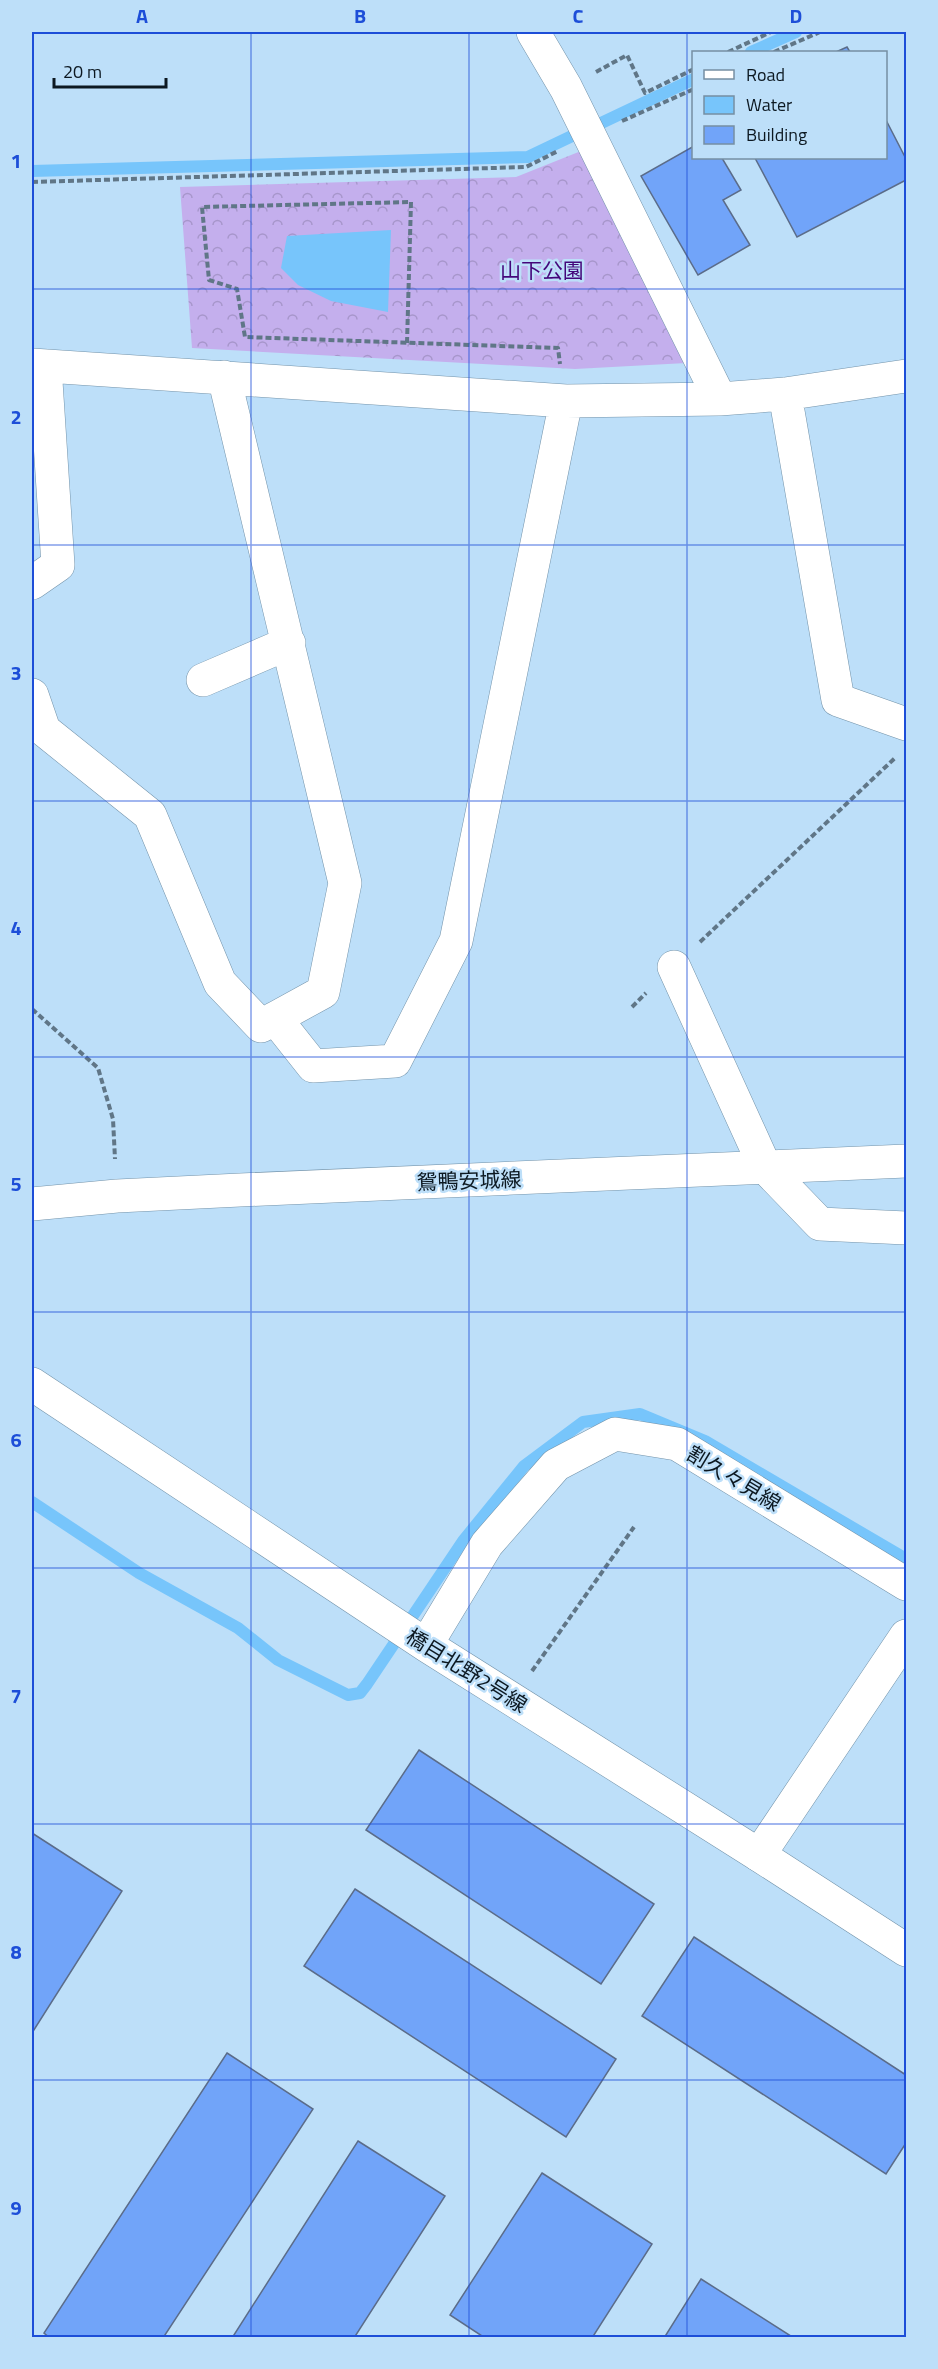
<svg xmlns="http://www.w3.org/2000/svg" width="938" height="2369" viewBox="0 0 938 2369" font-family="'Titillium Web','Noto Sans JP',sans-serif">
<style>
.forest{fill:url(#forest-crowns)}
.water{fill:#77c5fb}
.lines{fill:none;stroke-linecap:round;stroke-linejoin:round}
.stream{stroke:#77c5fb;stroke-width:12}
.building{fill:#71a4f9;stroke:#5b6c89;stroke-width:1.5}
.street-casing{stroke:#7393aa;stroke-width:34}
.secondary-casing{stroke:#7393aa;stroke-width:34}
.path{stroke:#607687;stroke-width:4;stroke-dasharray:6 3;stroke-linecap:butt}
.street{stroke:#fff;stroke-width:33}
.secondary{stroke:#fff;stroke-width:33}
.grid{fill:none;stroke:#1d4ed8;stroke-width:1.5;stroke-opacity:0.55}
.labels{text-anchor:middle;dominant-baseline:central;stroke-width:5;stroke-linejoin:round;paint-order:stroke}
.park-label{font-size:21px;fill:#44067a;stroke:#bddff9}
.street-label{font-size:21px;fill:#0c1821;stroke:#bddff9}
.neatline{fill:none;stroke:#1d4ed8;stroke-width:2}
.grid-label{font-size:20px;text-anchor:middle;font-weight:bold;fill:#1d4ed8}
</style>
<defs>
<pattern id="forest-crowns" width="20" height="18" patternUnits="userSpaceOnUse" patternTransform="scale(1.5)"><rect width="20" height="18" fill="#c4afed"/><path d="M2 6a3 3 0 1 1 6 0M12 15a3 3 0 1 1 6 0" fill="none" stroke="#a796cb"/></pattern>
</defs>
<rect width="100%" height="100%" fill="#bddff9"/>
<path class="forest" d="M586,149l119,213 -130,7 -383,-21 -12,-161 336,-10z"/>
<path class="water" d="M391,230l-3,82 -57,-11 -33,-16 -17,-17 6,-32z"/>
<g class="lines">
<path class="stream" d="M751,52l45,-20
M597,125l97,-46
M32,171l496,-14 44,-21
M32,1502l107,71 99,55 40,32 70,35 12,-2 7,-9 96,-143 61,-75 59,-44 57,-8 65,27 201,118"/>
</g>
<path class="building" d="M847,47l3,5h-14z
M886,120l20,39v21l-109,57 -42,-79h131z
M694,146v12h28l19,32 -18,10 27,45 -52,30 -57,-99z
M419,1750l235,154 -53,80 -235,-154z
M32,1833l90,58 -90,142z
M355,1889l261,170 -50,78 -262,-171z
M694,1937l212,138v68l-20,31 -244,-158z
M227,2053l86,56 -150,229h-113l-6,-5z
M358,2141l87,55 -91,142h-122z
M542,2173l110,71 -60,94h-107l-35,-23z
M701,2279l93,59h-130z"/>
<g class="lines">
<defs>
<path id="street" d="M533,32l33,56 154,311
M32,365l534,36 154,-2 65,-5 121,-18
M785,394l53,306 68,24
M32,583l26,-18 -13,-199
M203,680l86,-37
M32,695l12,35 106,85 70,168 41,43 62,-34 22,-109 -121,-506
M674,967l91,200 55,57 86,4
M275,1018l38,48 82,-5 61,-120 110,-540
M759,1855l147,-219"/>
<path id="secondary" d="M32,1204l85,-8 123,-6 666,-29
M32,1384l394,261 333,210 147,95
M426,1645l61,-101 69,-79 59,-31 62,10 229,140"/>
</defs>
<use href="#street" class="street-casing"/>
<use href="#secondary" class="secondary-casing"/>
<path class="path" d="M728,52l43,-20
M774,52l46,-20
M596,72l31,-17 18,38 49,-24
M622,121l72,-32
M32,182l494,-15 32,-16
M407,343l4,-141 -209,5 7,73 28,9 8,48 313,11 2,16
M700,942l195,-184
M632,1007l14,-14
M32,1009l66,59 15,51 2,40
M532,1671l102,-144"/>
<use href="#street" class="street"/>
<use href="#secondary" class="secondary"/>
</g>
<path class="grid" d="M251,32v2306M469,32v2306M687,32v2306M32,289h874M32,545h874M32,801h874M32,1057h874M32,1312h874M32,1568h874M32,1824h874M32,2080h874"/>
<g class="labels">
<g class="park-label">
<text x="542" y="270">山下公園</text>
</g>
<g class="street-label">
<text transform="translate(469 1180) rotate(-2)">鴛鴨安城線</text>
<text transform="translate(734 1478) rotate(31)">割久々見線</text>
<text transform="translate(467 1670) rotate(32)">橋目北野2号線</text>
</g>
</g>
<rect width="938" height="2369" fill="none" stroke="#bddff9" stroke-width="66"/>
<rect x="692" y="51" width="195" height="108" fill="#bddff9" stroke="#768fa3" stroke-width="1.5"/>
<rect x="704" y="70" width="30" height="9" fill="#ffffff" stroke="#768fa3" stroke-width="1.5"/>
<text x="746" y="81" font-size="18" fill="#0c1821">Road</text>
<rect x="704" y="96" width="30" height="18" fill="#77c5fb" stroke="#768fa3" stroke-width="1.5"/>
<text x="746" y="111" font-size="18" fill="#0c1821">Water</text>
<rect x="704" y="126" width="30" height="18" fill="#71a4f9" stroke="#768fa3" stroke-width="1.5"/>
<text x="746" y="141" font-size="18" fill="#0c1821">Building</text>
<path d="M54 78v9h112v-9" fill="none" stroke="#0c1821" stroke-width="3"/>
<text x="63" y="78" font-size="18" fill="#0c1821" stroke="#bddff9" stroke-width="4.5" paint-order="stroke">20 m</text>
<rect x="33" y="33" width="872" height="2303" class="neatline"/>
<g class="grid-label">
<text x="142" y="23">A</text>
<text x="360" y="23">B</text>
<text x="578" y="23">C</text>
<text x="796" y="23">D</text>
<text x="16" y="168">1</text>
<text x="16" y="424">2</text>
<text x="16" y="680">3</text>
<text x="16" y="935">4</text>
<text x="16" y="1191">5</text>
<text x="16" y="1447">6</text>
<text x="16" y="1703">7</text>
<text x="16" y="1959">8</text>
<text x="16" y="2215">9</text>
</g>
</svg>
